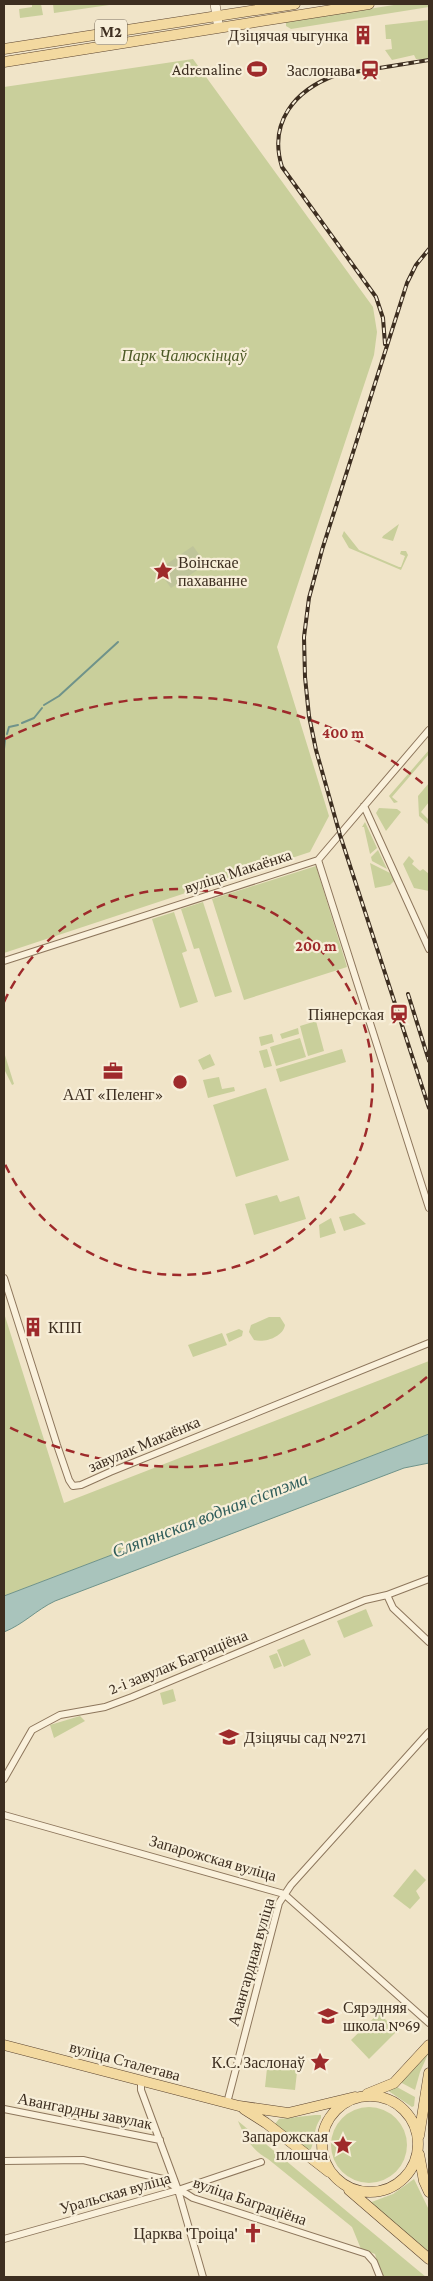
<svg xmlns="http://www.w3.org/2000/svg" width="433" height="2281" viewBox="0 0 433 2281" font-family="'Crimson Pro',serif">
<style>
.green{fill:#c9cf9b}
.cemetery{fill:#bfc49a}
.water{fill:#a9c4bc;stroke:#6f938a}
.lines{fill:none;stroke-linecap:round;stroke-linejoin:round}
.stream{stroke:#6f938a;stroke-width:2}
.street-casing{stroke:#8d765c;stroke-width:8}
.secondary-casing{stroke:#6f573f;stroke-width:10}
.primary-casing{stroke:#5b4430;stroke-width:11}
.street{stroke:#faf1dc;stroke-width:6}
.secondary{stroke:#faf1dc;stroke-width:9}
.primary{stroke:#f3d9a0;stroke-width:10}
.rail-casing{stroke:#3d2e20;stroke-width:4}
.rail{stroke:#f7eed8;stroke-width:2;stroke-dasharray:5.5;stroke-linecap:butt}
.ring{fill:none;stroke:#9e2a2b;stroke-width:2.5;stroke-dasharray:9 6}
.labels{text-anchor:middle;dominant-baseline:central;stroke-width:4.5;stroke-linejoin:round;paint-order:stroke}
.shield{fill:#f7eed8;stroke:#756857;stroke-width:1}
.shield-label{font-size:15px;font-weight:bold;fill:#3d2e20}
.poi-label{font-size:16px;fill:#3d2e20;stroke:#f7eed8;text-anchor:end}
.park-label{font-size:16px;font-style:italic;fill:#4d5a26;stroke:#f7eed8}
.street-label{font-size:16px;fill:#3d2e20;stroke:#f7eed8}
.water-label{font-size:18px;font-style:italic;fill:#2f5d5a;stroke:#f7eed8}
.centre{fill:#9e2a2b;stroke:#f7eed8;stroke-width:2.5}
.ring-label{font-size:15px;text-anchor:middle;font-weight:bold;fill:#9e2a2b;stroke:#f7eed8;stroke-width:4.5;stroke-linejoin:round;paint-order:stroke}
</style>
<rect width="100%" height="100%" fill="#f0e4c8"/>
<path class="green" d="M32,4h9l2,11 -23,3 -1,-9 13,-2z
M53,4h63l-62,9z
M400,4h29v3l-138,22 -5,-3v-4z
M429,20v39h-13l-2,-4 -22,5 -7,-10 7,-1 -1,-10h-5l-1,-14z
M193,59l180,248 4,25 -3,23 -97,292 52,169 -19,36 -306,101v-866z
M399,524l-6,17 -11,-3 1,-2z
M344,531l15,19 40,17h2l4,-11 -5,-2 1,-3h5l2,4 -7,15 -52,-22 -7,-12z
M429,750v4l-37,43 6,5 -4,1 -5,-7z
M429,783v19l-8,10 8,8v5l-10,-9 -1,-20z
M379,808l18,1 4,3 -15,19 -10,-18z
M365,822l12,26 -7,6 -6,-27h-2z
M378,850l9,19 -15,-8 -1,-4z
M409,856l5,5 -2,3 8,7 3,-2 6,5v17l-15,-3 -11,-24z
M370,863l20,10 4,8 -4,4 -15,3z
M316,866l31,101 -103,33 -32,-101z
M203,902l29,90 -17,5 -16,-49 -5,1 -13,-40z
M174,912l13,39 -5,2 16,49 -18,6 -28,-89z
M316,1021l8,30 -16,5 -8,-30z
M298,1028l1,6 -17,5 -2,-5z
M272,1034l2,8 -13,4 -2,-9z
M300,1038l6,19 -30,9 -6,-19z
M267,1049l5,17 -8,2 -5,-17z
M342,1049l4,13 -66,20 -4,-13z
M4,1052l10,32 -2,1 -8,-16z
M210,1054l5,11 -12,5 -5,-10z
M219,1077l3,12 12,-2 1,4 -27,7 -5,-18z
M266,1088l23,72 -53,17 -23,-72z
M277,1195l3,7 19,-6 7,23 -52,16 -9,-31z
M354,1213l12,11 -22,7 -5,-14z
M331,1218l5,15 -16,5 -1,-13z
M4,1313l60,190 365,-142v73l-425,162z
M269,1317h11l5,8c-2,12 -20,18 -31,15l-5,-8 2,-7z
M239,1329l4,2 -1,5 -13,6 -3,-8z
M222,1333l5,12 -34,12 -5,-12z
M366,1609l7,17 -29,12 -7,-17z
M304,1639l7,16 -27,12 -7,-17z
M277,1653l5,13 -8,3 -5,-13z
M173,1689l3,12 -13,4 -3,-12z
M80,1716l5,5 -31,17 -4,-13z
M415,1869l11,11 -10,11 4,7 -10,11 -17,-13z
M379,2013l18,18 -28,28 -18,-19z
M429,2052l-9,20 -5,18 -15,-8z
M268,2059l30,4 -3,27 -30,-3z
M395,2086l20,11 -1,9 -2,1 -25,-17z
M331 2145a38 38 0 1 1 76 0a38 38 0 1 1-76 0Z
M315,2115h6v3c-9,12 -5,25 -12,34l-34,-28 4,-5z
M238,2121l188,156h-45l-6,-23 -14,-5 -9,-22 -84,-68c-16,-9 -23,-21 -30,-38z
M414,2179l15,31v44l-60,-51 24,-9z"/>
<path class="cemetery" d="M193,546l13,18 -35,24 -13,-18z"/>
<path class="water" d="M429,1434v29l-25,5 -349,133c-19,9 -31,23 -51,31v-36z"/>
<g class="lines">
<path class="stream" d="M44,705l15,-9 59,-54
M22,723l12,-5 8,-10
M7,734l2,-7 9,-2
M4,749l1,-9"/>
<defs>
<path id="street" d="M364,806l65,143
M318,860l111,348
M4,961l314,-101 111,-130
M4,1278l53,167 12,35 4,6 8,-1 29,-13 319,-129
M387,1595l6,13 36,34
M4,1779l28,-49 28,-15 45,-8 27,-10 233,-97 22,-5 42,-16
M4,1815l280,79 145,129
M141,2081v9l37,100 25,87
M227,2103l52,-200 12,-18 138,-153
M4,2109l156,31
M4,2161l79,-1 80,19 30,19 174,56 7,8 6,15
M4,2239l174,-49 83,-28"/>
<path id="secondary" d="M215,4l3,19"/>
<path id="primary" d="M4,49l291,-45
M4,62l365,-58
M4,2045l235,61 49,7 67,-16
M367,2094l27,-11 35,-38
M322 2144a48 48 0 1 1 96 0a48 48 0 1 1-96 0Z
M244,2109l22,14 63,49
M419,2136l10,-63
M419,2154l5,27 5,11
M349,2190l80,69"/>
</defs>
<use href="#street" class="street-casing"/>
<use href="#secondary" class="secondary-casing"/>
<use href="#primary" class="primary-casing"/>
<use href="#street" class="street"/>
<use href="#secondary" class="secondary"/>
<use href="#primary" class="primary"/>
<defs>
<path id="rail" d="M429,249l-13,16 -9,18 -85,267 -13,48 -5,39 1,40 4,39 7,34 24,85 89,273
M385,344l-2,-26 -7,-21 -94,-130c-14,-45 13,-77 54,-92l93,-15
M408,994l21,67"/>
</defs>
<use href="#rail" class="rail-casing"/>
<use href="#rail" class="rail"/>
</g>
<g class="ring">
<path d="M4 1002A193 193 0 1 1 4 1162"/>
<path d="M427 1377A385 385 0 0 1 5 1425M5 739A385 385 0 0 1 427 787"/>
</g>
<defs>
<symbol id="building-bare" viewBox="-9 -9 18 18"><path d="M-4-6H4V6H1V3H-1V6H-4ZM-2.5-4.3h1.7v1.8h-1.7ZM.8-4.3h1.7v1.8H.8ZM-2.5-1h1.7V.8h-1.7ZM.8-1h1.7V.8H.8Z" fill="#9e2a2b" stroke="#f7eed8" stroke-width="2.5" paint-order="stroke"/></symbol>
<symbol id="stadium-bare" viewBox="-9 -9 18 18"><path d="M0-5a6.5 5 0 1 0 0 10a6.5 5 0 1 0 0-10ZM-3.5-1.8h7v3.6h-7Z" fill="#9e2a2b" stroke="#f7eed8" stroke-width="2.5" paint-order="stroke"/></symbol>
<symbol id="station-bare" viewBox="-9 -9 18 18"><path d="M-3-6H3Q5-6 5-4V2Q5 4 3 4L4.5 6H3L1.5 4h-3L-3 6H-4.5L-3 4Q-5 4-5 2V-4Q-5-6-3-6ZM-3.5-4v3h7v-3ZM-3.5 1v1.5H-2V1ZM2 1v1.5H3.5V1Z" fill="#9e2a2b" stroke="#f7eed8" stroke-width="2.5" paint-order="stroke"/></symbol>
<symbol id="sight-bare" viewBox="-9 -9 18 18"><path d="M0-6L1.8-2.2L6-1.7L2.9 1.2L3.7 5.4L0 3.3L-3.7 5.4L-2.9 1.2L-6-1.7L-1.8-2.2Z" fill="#9e2a2b" stroke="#f7eed8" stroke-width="2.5" paint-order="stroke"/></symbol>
<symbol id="office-bare" viewBox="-9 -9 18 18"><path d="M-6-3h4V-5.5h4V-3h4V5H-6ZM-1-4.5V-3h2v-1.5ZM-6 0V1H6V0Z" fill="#9e2a2b" stroke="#f7eed8" stroke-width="2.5" paint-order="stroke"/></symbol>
<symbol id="school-bare" viewBox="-9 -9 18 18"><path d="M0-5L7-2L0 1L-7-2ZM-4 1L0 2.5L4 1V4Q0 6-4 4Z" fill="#9e2a2b" stroke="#f7eed8" stroke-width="2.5" paint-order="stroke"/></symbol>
<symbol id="church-bare" viewBox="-9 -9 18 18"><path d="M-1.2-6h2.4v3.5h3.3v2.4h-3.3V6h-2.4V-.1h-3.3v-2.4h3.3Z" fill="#9e2a2b" stroke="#f7eed8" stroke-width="2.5" paint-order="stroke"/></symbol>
</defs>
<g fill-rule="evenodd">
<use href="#building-bare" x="349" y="21" width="28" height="28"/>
<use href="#stadium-bare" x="243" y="55" width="28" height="28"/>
<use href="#station-bare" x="356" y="56" width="28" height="28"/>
<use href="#sight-bare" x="149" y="557" width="28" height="28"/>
<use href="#station-bare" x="385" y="1000" width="28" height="28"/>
<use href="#office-bare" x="99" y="1057" width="28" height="28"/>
<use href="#building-bare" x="19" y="1313" width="28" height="28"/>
<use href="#school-bare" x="215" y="1723" width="28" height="28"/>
<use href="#school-bare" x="314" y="2002" width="28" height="28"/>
<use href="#sight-bare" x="306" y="2048" width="28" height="28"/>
<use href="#sight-bare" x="329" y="2131" width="28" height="28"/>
<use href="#church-bare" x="239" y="2219" width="28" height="28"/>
</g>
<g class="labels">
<rect class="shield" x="95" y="19.5" width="32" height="25" rx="4"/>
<g class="shield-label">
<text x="111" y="32">М2</text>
</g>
<g class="poi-label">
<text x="348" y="35">Дзіцячая чыгунка</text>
<text x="242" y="69">Adrenaline</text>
<text x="355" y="70">Заслонава</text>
<text x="178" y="562" text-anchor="start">Воінскае<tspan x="178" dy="18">пахаванне</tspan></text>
<text x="384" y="1014">Піянерская</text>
<text x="113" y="1094" text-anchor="middle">ААТ «Пеленг»</text>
<text x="48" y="1327" text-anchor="start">КПП</text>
<text x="244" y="1737" text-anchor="start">Дзіцячы сад №271</text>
<text x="343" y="2007" text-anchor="start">Сярэдняя<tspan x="343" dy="18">школа №69</tspan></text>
<text x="305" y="2062">К.С. Заслонаў</text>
<text x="328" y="2136">Запарожская<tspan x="328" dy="18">плошча</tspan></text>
<text x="238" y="2233">Царква 'Троіца'</text>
</g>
<g class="park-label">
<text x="184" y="355">Парк Чалюскінцаў</text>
</g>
<g class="street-label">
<text transform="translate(238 871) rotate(-18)">вуліца Макаёнка</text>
<text transform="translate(144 1444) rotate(-23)">завулак Макаёнка</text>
<text transform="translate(178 1662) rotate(-22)">2-і завулак Баграціёна</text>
<text transform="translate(213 1858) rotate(16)">Запарожская вуліца</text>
<text transform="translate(251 1962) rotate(-74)">Авангардная вуліца</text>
<text transform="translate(125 2061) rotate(15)">вуліца Сталетава</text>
<text transform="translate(85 2111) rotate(11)">Авангардны завулак</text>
<text transform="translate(115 2193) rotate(-16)">Уральская вуліца</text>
<text transform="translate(250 2201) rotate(19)">вуліца Баграціёна</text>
</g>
<g class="water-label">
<text transform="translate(210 1515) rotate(-21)">Сляпянская водная сістэма</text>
</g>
</g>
<circle cx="180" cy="1082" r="8" class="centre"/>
<g class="ring-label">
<text x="343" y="738">400 m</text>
<text x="316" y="951">200 m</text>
</g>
<rect width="433" height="2281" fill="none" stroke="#3d2e20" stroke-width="10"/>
</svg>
